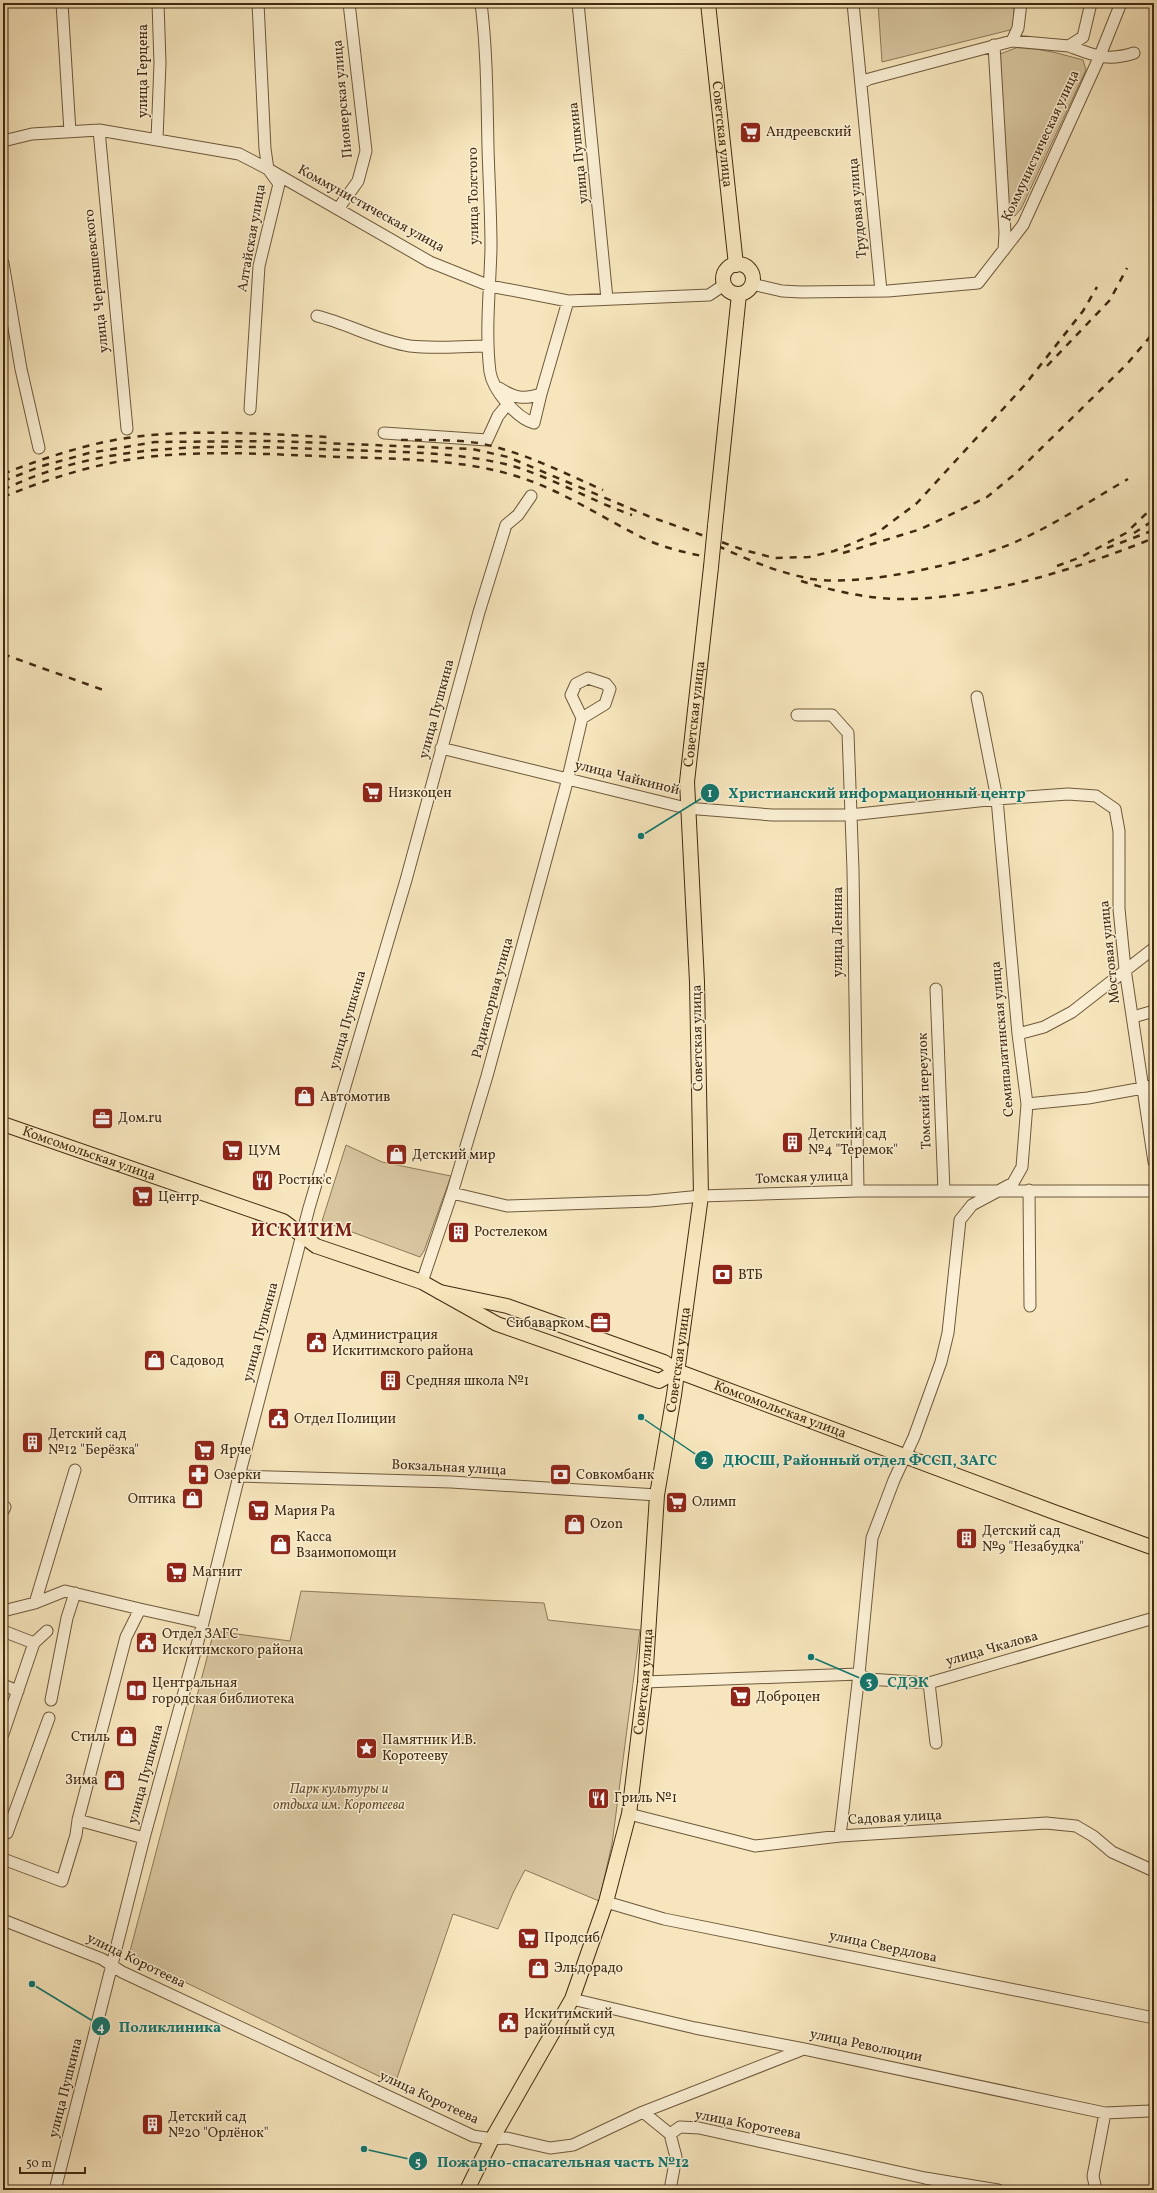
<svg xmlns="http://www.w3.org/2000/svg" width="1157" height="2193" viewBox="0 0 1157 2193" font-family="Vollkorn,serif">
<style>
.green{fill:#d8c6a0;stroke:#8d7858}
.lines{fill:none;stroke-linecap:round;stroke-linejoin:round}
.minor-casing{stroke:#6f593b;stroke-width:13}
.major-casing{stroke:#422a10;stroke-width:16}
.minor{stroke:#faefd4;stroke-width:11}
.major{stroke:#f7e6bd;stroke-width:14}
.rail{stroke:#422a10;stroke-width:2.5;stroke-dasharray:7 7;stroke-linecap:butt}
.major-bridge-casing{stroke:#422a10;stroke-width:16;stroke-linecap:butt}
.major-bridge{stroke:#f7e6bd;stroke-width:14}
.labels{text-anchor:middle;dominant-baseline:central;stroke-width:3;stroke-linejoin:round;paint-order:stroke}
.street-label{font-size:14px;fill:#422a10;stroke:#faefd4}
.poi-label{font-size:14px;fill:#422a10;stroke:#faefd4;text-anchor:start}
.park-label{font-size:14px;font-style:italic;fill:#685134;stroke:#faefd4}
.district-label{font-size:18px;font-weight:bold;letter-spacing:1px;fill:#7a1f14;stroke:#faefd4}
.leader{fill:none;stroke:#0f766e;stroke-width:1.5}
.callout-dot{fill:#0f766e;stroke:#faefd4;stroke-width:1.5}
.mark-label{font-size:12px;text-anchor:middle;font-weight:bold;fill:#fff}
.callout-label{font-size:15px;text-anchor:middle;font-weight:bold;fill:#0f766e;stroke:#faefd4;stroke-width:3;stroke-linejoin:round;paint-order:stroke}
</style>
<rect width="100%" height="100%" fill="#f7e6bd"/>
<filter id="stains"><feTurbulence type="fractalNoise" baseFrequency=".005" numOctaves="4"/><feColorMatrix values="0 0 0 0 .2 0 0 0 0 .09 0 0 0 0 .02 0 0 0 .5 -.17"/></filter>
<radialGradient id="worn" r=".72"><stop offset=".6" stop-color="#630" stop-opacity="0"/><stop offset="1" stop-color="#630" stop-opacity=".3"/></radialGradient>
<path class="green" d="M878,3h136v26l-132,33z
M1021,46l36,7 26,7 3,10 -65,139 -6,7 -8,-3 -7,-159z
M346,1145l36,17 69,14 -27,75 -4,6 -98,-36z
M301,1591l243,12 4,17 92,10 -28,214 -13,57 -74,-31 -12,23 -15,36 -45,-15 -58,170 -266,-129 85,-324 76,10z"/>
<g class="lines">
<defs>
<path id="minor" d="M62,3l8,129
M481,3c6,48 6,97 7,145 1,34 3,67 3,100 -1,41 -6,83 -1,124 3,18 26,46 44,51l7,-29
M578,3l29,296
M853,3l28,288
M1012,41l6,-13 3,-25
M994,45l11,188 -1,17
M1069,46c24,9 38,16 65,7
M861,83l8,-4 143,-38 57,5 14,-9 8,-34
M99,130l28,299
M157,139l3,-76 -2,-60
M3,141l29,-7 67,-4 140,24 29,15 162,93 60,24 78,15 141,-6 15,-10
M338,209l20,-28 8,-30 -17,-148
M3,263l18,106 18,79
M752,284l30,7 19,1 87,-1 90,-8 45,-58 76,-167 22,-55
M317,316c32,8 61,25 93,30 25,3 52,0 77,0
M499,388c16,10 24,12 42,6l27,-93
M250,409l9,-143 20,-82 -11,-15 -3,-20 -7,-146
M384,433l103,7 11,-24 8,-10v-4
M797,715h35l16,18 5,137 5,321
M441,748l245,60 86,7h78l147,-16 71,-5 28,2 19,13 4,22v78l6,60 29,193
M936,989l8,202
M1133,1017l21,-6
M1018,1034l26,-7 28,-15 82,-64
M1027,1104l61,-6 66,-12
M1029,1190l1,116
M452,1193l55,13 143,-5 51,-5 157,-5h296
M422,1282l30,-89 35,-117 79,-290 16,-68 23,-14 5,-15 -4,-5 -18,-6 -12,6 -5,11 11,23
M239,1476l212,6 206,13
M3,1511l2,-4
M35,1603l40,-133
M3,1611l32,-8 30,-12 75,18
M3,1631l31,12
M645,1682l214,-8 9,5 61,4 225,-65
M929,1683l7,60
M3,1685l15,6
M51,1700l16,-82 8,-25
M3,1734l31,-91 13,-12
M629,1814l126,32 85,-10 206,-13 30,3 17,10 19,16 42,19
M78,1820l66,18
M3,1834l4,-1 42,-115
M840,1836l19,-162 13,-136 22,-58 20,-43 27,-75 7,-29 12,-113 12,-15 41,-22 9,-16 5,-63 -9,-70 -21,-235 -20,-102
M3,1859l59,22 14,-46 2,-15 48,-183 14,-28 63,14
M606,1902l58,17 490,99
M3,1920l99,39 20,13 351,164 19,3 15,-1 43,10 23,-3 70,-33 27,22 10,-7 19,1 226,50 73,12
M572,1999l123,29 109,21 301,64 44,-2 5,-2
M643,2112l161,-63
M55,2190l89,-352 59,-215 36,-147 70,-268 97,-328 73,-268 27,-87 12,-10 13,-19
M670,2190l6,-33 -6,-23
M1096,2190l-3,-14 12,-63"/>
<g id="major">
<path id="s1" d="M708,3l28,262"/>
<circle cx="738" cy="279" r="15"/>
<path d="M715,526l24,-232"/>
<path id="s2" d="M3,1124l280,97 33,25 106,36 75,42 162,57 18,-10"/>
<path id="s3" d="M440,1292l67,14 157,56 13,9 377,141 100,36"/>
<path id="s4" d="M467,2190l25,-51 80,-140 34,-97 23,-88 16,-132 12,-187 17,-100 27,-199 -4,-214 -10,-200 24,-215"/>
</g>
</defs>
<use href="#minor" class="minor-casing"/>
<use href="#major" class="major-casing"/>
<use href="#minor" class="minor"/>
<use href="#major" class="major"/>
<path class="rail" d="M1047,366l63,-66 17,-32
M401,440c27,0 56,-1 82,4 42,9 81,29 120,46
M3,474c38,-15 77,-28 117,-35 68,-11 140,-5 209,-2
M3,481l39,-15 47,-13 66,-11 119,-1 198,8 36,8 140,59 96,34 30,8 35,-1 25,-6 43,-18 40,-30 107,-117 59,-75 14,-24
M3,490c109,-53 227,-44 344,-40 53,2 107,2 158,14 41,10 86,37 127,51
M3,497c49,-20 101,-36 154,-41 61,-6 124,-1 186,1 53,2 114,2 166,17 48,13 90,42 134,64 18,9 40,14 59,18
M1134,533l20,-13
M718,546c30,14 61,27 94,33 52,8 162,-17 210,-40 37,-17 71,-40 106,-60
M1107,548l47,-18
M843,553l78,-24 66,-32 28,-23 112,-110 27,-32
M1057,566l24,-9 45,-24 28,-27
M801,581c35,11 73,19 110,18 81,-3 168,-31 243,-61
M3,654l103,37"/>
<defs>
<path id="major-bridge" d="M711,567l4,-41"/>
</defs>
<use href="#major-bridge" class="major-bridge-casing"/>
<use href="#major-bridge" class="major-bridge"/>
</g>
<defs>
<symbol id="supermarket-square" viewBox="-11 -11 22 22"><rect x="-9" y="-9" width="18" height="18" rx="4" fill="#8f2418" stroke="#faefd4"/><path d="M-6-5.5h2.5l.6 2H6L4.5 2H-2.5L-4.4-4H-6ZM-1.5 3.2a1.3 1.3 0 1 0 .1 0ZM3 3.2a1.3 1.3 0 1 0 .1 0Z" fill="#fff"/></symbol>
<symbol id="shop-square" viewBox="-11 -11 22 22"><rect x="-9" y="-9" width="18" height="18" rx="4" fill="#8f2418" stroke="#faefd4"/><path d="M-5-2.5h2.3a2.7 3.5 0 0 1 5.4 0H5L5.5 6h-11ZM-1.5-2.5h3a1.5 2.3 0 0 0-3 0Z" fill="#fff"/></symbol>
<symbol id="office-square" viewBox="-11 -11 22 22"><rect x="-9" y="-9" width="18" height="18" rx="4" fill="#8f2418" stroke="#faefd4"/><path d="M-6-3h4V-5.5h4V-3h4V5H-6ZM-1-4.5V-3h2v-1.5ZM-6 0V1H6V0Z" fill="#fff"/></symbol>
<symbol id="building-square" viewBox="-11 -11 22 22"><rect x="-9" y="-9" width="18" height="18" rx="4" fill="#8f2418" stroke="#faefd4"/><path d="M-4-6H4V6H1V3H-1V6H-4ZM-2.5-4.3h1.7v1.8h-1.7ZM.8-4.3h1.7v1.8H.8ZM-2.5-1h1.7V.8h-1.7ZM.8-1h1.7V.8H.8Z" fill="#fff"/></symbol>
<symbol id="restaurant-square" viewBox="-11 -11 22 22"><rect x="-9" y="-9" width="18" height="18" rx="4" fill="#8f2418" stroke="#faefd4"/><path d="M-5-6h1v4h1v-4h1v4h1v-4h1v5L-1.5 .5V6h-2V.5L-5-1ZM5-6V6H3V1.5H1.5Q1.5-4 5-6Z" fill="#fff"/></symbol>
<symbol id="bank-square" viewBox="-11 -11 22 22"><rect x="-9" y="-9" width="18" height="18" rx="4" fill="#8f2418" stroke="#faefd4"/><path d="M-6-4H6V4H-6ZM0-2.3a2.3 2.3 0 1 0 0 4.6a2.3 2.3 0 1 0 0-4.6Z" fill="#fff"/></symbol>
<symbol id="civic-square" viewBox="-11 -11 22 22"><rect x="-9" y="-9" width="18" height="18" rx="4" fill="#8f2418" stroke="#faefd4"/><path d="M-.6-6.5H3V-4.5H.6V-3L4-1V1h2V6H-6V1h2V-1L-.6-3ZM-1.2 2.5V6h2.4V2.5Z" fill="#fff"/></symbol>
<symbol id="pharmacy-square" viewBox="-11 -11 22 22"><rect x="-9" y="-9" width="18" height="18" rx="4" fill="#8f2418" stroke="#faefd4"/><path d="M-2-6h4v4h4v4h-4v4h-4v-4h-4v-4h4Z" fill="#fff"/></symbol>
<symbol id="library-square" viewBox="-11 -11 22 22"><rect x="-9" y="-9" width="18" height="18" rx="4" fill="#8f2418" stroke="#faefd4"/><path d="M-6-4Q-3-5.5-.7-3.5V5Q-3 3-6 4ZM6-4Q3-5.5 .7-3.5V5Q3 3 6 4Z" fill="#fff"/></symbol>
<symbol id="sight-square" viewBox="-11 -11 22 22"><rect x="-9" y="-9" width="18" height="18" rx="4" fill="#8f2418" stroke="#faefd4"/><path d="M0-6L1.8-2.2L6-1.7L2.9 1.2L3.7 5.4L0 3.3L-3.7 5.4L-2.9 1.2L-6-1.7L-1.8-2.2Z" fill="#fff"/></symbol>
</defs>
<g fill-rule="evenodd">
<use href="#supermarket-square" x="738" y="120" width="25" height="25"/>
<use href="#supermarket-square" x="360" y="780" width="25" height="25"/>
<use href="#shop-square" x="292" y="1084" width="25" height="25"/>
<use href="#office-square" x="90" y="1106" width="25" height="25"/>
<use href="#building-square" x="780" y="1130" width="25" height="25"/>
<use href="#supermarket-square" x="220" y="1138" width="25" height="25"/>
<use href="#shop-square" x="384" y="1142" width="25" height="25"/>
<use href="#restaurant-square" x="250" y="1168" width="25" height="25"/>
<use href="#supermarket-square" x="130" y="1184" width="25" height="25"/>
<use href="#building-square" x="446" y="1220" width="25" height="25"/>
<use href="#bank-square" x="710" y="1262" width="25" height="25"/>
<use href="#office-square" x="588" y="1310" width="25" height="25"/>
<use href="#civic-square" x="304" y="1330" width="25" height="25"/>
<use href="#shop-square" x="142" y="1348" width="25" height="25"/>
<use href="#building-square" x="378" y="1368" width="25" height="25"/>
<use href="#civic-square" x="266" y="1406" width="25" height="25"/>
<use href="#building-square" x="20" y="1430" width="25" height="25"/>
<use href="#supermarket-square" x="192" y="1438" width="25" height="25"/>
<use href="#pharmacy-square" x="186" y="1462" width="25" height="25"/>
<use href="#bank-square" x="548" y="1462" width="25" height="25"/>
<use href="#shop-square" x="180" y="1486" width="25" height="25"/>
<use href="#supermarket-square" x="664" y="1490" width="25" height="25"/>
<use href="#supermarket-square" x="246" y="1498" width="25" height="25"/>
<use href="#shop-square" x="562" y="1512" width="25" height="25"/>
<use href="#building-square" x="954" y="1526" width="25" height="25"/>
<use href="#shop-square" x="268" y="1532" width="25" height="25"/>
<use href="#supermarket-square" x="164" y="1560" width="25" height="25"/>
<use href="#civic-square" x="134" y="1630" width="25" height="25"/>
<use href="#library-square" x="124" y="1678" width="25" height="25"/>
<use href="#supermarket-square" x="728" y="1684" width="25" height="25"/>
<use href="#shop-square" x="114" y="1724" width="25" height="25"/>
<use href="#sight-square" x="354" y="1736" width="25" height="25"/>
<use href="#shop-square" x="102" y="1768" width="25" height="25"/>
<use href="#restaurant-square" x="586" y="1786" width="25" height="25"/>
<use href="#supermarket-square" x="516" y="1926" width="25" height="25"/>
<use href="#shop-square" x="526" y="1956" width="25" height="25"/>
<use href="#civic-square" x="496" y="2010" width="25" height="25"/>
<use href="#building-square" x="140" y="2112" width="25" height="25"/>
</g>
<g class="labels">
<g class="street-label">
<text transform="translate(143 71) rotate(-90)">улица Герцена</text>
<text transform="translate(343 99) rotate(-95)">Пионерская улица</text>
<text stroke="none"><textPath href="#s1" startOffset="132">Советская улица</textPath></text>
<text transform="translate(1041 146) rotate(-65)">Коммунистическая улица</text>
<text transform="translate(579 153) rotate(-96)">улица Пушкина</text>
<text transform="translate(474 196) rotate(-91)">улица Толстого</text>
<text transform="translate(858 208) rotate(-95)">Трудовая улица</text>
<text transform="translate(371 209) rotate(29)">Коммунистическая улица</text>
<text transform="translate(252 238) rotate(-80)">Алтайская улица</text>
<text transform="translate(97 281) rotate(-96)">улица Чернышевского</text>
<text transform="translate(437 709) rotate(-75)">улица Пушкина</text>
<text stroke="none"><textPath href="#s4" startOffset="1517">Советская улица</textPath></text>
<text transform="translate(627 778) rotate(14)">улица Чайкиной</text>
<text transform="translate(838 932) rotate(-90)">улица Ленина</text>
<text transform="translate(1110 952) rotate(-96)">Мостовая улица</text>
<text transform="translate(493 998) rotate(-75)">Радиаторная улица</text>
<text transform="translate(348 1020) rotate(-74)">улица Пушкина</text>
<text transform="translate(698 1038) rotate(-91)">Советская улица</text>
<text transform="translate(1003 1039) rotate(-95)">Семипалатинская улица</text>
<text transform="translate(925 1091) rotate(-92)">Томский переулок</text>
<text stroke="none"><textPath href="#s2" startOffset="91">Комсомольская улица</textPath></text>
<text transform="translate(802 1178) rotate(-2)">Томская улица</text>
<text transform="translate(261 1332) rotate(-75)">улица Пушкина</text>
<text stroke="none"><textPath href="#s4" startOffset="869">Советская улица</textPath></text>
<text stroke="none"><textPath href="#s3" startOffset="361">Комсомольская улица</textPath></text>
<text transform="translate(449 1468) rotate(3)">Вокзальная улица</text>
<text transform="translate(992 1649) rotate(-16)">улица Чкалова</text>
<text stroke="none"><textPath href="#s4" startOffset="545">Советская улица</textPath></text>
<text transform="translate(146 1774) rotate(-75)">улица Пушкина</text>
<text transform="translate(895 1818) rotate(-3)">Садовая улица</text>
<text transform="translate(883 1947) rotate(12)">улица Свердлова</text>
<text transform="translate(136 1961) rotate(26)">улица Коротеева</text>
<text transform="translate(866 2046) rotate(12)">улица Революции</text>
<text transform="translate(66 2088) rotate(-76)">улица Пушкина</text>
<text transform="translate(429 2098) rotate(25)">улица Коротеева</text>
<text transform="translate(748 2125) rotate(11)">улица Коротеева</text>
</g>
<g class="poi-label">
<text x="766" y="132">Андреевский</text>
<text x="388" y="793">Низкоцен</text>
<text x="320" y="1097">Автомотив</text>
<text x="118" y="1118">Дом.ru</text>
<text x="808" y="1134">Детский сад<tspan x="808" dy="16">№4 "Теремок"</tspan></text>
<text x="248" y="1151">ЦУМ</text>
<text x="412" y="1155">Детский мир</text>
<text x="278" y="1180">Ростик'с</text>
<text x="158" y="1197">Центр</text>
<text x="474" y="1232">Ростелеком</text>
<text x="738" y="1275">ВТБ</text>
<text x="584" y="1323" text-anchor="end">Сибаварком</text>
<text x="332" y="1335">Администрация<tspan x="332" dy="16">Искитимского района</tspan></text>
<text x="170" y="1361">Садовод</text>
<text x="406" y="1381">Средняя школа №1</text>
<text x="294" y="1419">Отдел Полиции</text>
<text x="48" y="1434">Детский сад<tspan x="48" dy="16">№12 "Берёзка"</tspan></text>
<text x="220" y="1450">Ярче</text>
<text x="214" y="1475">Озерки</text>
<text x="576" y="1475">Совкомбанк</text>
<text x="176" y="1499" text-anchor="end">Оптика</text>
<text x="692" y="1502">Олимп</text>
<text x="274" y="1511">Мария Ра</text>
<text x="590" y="1524">Ozon</text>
<text x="982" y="1531">Детский сад<tspan x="982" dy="16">№9 "Незабудка"</tspan></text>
<text x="296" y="1537">Касса<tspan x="296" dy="16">Взаимопомощи</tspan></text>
<text x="192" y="1572">Магнит</text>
<text x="162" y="1634">Отдел ЗАГС<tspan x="162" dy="16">Искитимского района</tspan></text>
<text x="152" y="1683">Центральная<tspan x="152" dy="16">городская библиотека</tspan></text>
<text x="756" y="1697">Доброцен</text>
<text x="110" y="1737" text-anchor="end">Стиль</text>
<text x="382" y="1740">Памятник И.В.<tspan x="382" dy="16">Коротееву</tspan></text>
<text x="98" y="1780" text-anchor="end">Зима</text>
<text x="614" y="1798">Гриль №1</text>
<text x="544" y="1938">Продсиб</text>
<text x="554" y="1968">Эльдорадо</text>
<text x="524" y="2014">Искитимский<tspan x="524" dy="16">районный суд</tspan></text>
<text x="168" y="2117">Детский сад<tspan x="168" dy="16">№20 "Орлёнок"</tspan></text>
</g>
<g class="park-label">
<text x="339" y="1789">Парк культуры и<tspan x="339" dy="16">отдыха им. Коротеева</tspan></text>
</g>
<g class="district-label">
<text x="302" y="1231">ИСКИТИМ</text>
</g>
</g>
<path class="leader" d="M641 836L710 793M641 1417L704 1460M811 1657L869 1682M32 1984L101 2026M364 2149L418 2161"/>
<g class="callout-dot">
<circle cx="641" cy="836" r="4"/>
<circle cx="641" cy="1417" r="4"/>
<circle cx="811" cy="1657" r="4"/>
<circle cx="32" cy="1984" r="4"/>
<circle cx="364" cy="2149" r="4"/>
<circle cx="710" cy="793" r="10"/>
<circle cx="704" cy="1460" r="10"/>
<circle cx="869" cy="1682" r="10"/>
<circle cx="101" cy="2026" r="10"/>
<circle cx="418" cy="2161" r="10"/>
</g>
<g class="mark-label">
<text x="710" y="797">1</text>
<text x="704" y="1464">2</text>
<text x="869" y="1686">3</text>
<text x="101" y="2031">4</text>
<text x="418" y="2166">5</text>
</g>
<g class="callout-label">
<text x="877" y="798">Христианский информационный центр</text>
<text x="860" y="1465">ДЮСШ, Районный отдел ФССП, ЗАГС</text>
<text x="908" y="1687">СДЭК</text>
<text x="170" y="2032">Поликлиника</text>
<text x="563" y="2167">Пожарно-спасательная часть №12</text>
</g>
<rect width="1157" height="2193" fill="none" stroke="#f7e6bd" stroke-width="16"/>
<rect x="4" y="4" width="1149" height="2185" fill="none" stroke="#422a10" stroke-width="2"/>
<rect x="8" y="8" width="1141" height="2177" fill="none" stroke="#422a10"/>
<path d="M20 2167v6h65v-6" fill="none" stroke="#422a10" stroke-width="2"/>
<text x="26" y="2167" font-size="12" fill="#422a10" stroke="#faefd4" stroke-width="3" paint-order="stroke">50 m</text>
<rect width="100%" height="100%" filter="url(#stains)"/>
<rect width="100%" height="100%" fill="url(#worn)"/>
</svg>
